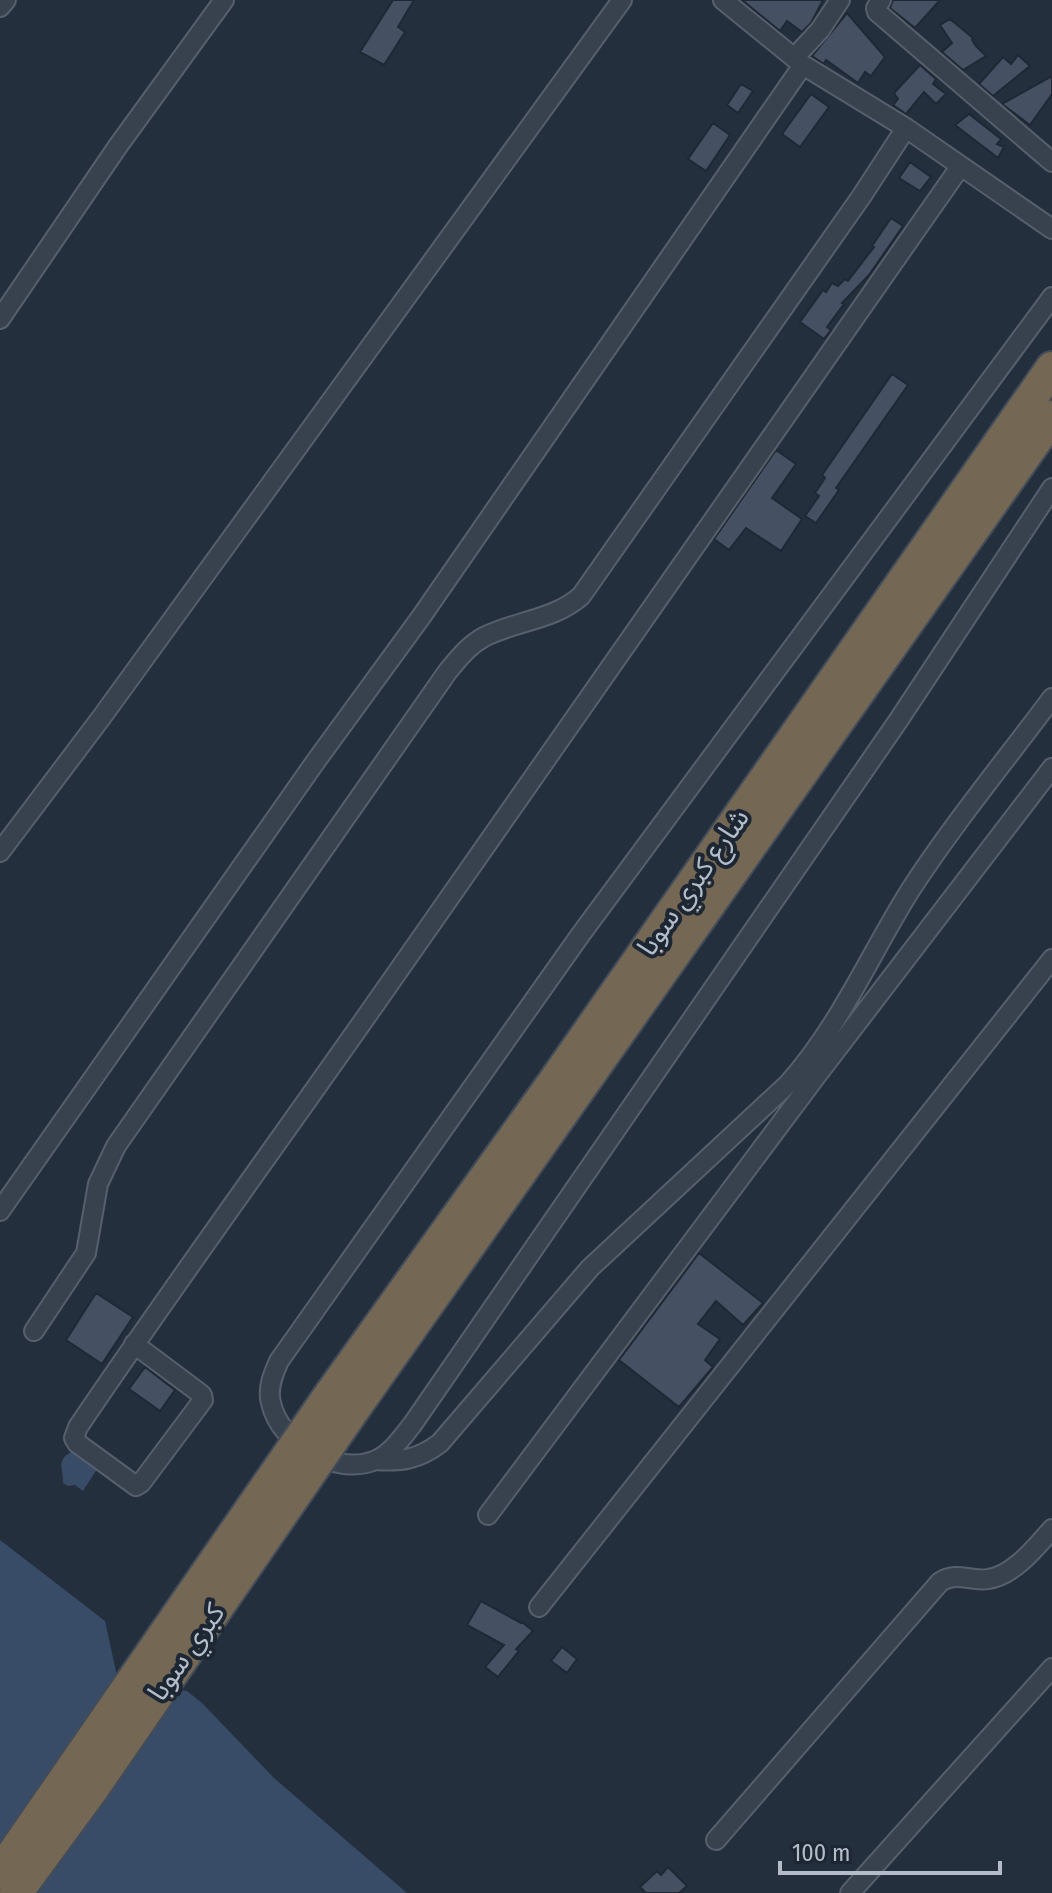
<svg xmlns="http://www.w3.org/2000/svg" width="1052" height="1893" viewBox="0 0 1052 1893" font-family="'Fira Sans Condensed','Noto Sans Arabic',sans-serif">
<style>
.water{fill:#394c67}
.building{fill:#455162;stroke:#1f2835;stroke-width:2}
.lines{fill:none;stroke-linecap:round;stroke-linejoin:round}
.street-casing{stroke:#565f6c;stroke-width:22}
.highway-casing{stroke:#434c59;stroke-width:36}
.street{stroke:#38414e;stroke-width:18}
.highway{stroke:#746855;stroke-width:32}
.highway-bridge-casing{stroke:#434c59;stroke-width:36;stroke-linecap:butt}
.highway-bridge{stroke:#746855;stroke-width:32}
.labels{text-anchor:middle;dominant-baseline:central;stroke-width:8;stroke-linejoin:round;paint-order:stroke}
.street-label{font-size:28px;fill:#b4bcc9;stroke:#1d2633}
</style>
<rect width="100%" height="100%" fill="#242f3e"/>
<path class="water" d="M71,1452l26,17 -14,22 -8,-6 -7,1 -5,-3c1,-13 -8,-22 8,-31z
M0,1540l105,81 13,60 69,10 15,12 72,75 133,115h-407z"/>
<path class="building" d="M393,0h21l-16,27 7,5 -21,33 -24,-13z
M742,0h81l-12,23 -9,9 -15,-11 -7,10z
M893,0h47l-25,28 -25,-20z
M847,13l38,44 -14,19 -6,-4 -7,11 -32,-23 -2,4 -12,-8z
M950,19l23,19 -1,2 4,6 10,10 -23,14 -21,-18 10,-9 -12,-18z
M1018,55l12,11 -37,30 -14,-12 24,-27 8,7z
M920,65l16,14 -3,5 13,10 -10,10 -12,-12 -18,22 -13,-9 5,-6 -4,-6z
M1052,76v18l-22,31 -28,-21z
M741,84l12,7 -15,22 -11,-8z
M811,94l18,13 -29,40 -18,-13z
M969,114l32,25 -4,5 7,3 -6,11 -43,-33z
M713,123l17,12 -24,36 -18,-12z
M910,162l21,15 -11,14 -21,-13z
M891,218l12,8 -34,49 -27,28 2,1 -17,23 4,3 -7,9 -24,-17 23,-32 3,2 6,-9 6,3 7,-7 3,2 26,-34 -2,-1z
M892,374l16,11 -72,103 3,2 -23,33 -11,-7 14,-20 -4,-3 10,-15 -3,-3z
M776,450l20,14 -24,34 30,21 -21,32 -35,-23 -17,22 -15,-11z
M699,1253l64,50 -20,22 -27,-24 -18,23 22,15 -15,21 8,7 -34,40 -60,-47z
M96,1293l37,24 -31,47 -36,-24z
M145,1367l30,23 -15,21 -31,-22z
M481,1601l40,22 1,-1 11,9 -17,18 3,2 -21,26 -13,-10 19,-22 -37,-20z
M562,1647l15,12 -10,14 -16,-12z
M668,1867l19,19 -8,7h-33l-6,-6 17,-16 4,4z"/>
<g class="lines">
<defs>
<path id="street" d="M723,0l80,65 103,63 146,101
M881,0l-5,8 1,4 175,150
M0,7l6,-7
M794,58l26,-28 20,-30
M1052,297l-471,637 -302,427c-6,13 -12,28 -8,42 9,41 65,74 105,57 15,-6 26,-23 36,-35l486,-704 154,-233
M0,319l118,-173 106,-146
M0,852l101,-134 521,-718
M0,1211l316,-450 105,-144 382,-552
M34,1331l52,-78 12,-69 18,-38 332,-475c11,-13 21,-26 36,-34 31,-16 70,-17 97,-41l280,-399 45,-69
M134,1344l63,47 5,4 1,5 -62,83 -5,3 -59,-43 -3,-5 4,-11c98,-145 202,-287 302,-430 192,-278 386,-554 580,-830
M376,1460c26,2 43,-1 64,-17l150,-175 198,-184c52,-58 82,-130 123,-195 43,-66 94,-128 141,-191
M488,1515l329,-440 235,-307
M539,1607l513,-648
M716,1840l224,-258c17,-11 30,0 48,-3 25,-3 48,-32 64,-50
M850,1893l202,-225"/>
<path id="highway" d="M330,1395l224,-313 498,-714
M353,1410l699,-993"/>
</defs>
<use href="#street" class="street-casing"/>
<use href="#highway" class="highway-casing"/>
<use href="#street" class="street"/>
<use href="#highway" class="highway"/>
<defs>
<path id="highway-bridge" d="M0,1873l330,-478
M16,1893l77,-105 260,-378"/>
</defs>
<use href="#highway-bridge" class="highway-bridge-casing"/>
<use href="#highway-bridge" class="highway-bridge"/>
</g>
<g class="labels">
<g class="street-label">
<text transform="translate(693 882) rotate(-55)">شارع كبري سوبا</text>
<text transform="translate(186 1652) rotate(-55)">كبري سوبا</text>
</g>
</g>
<path d="M780 1861v12h220v-12" fill="none" stroke="#b4bcc9" stroke-width="4"/>
<text x="792" y="1861" font-size="24" fill="#b4bcc9" stroke="#1d2633" stroke-width="6" paint-order="stroke">100 m</text>
</svg>
